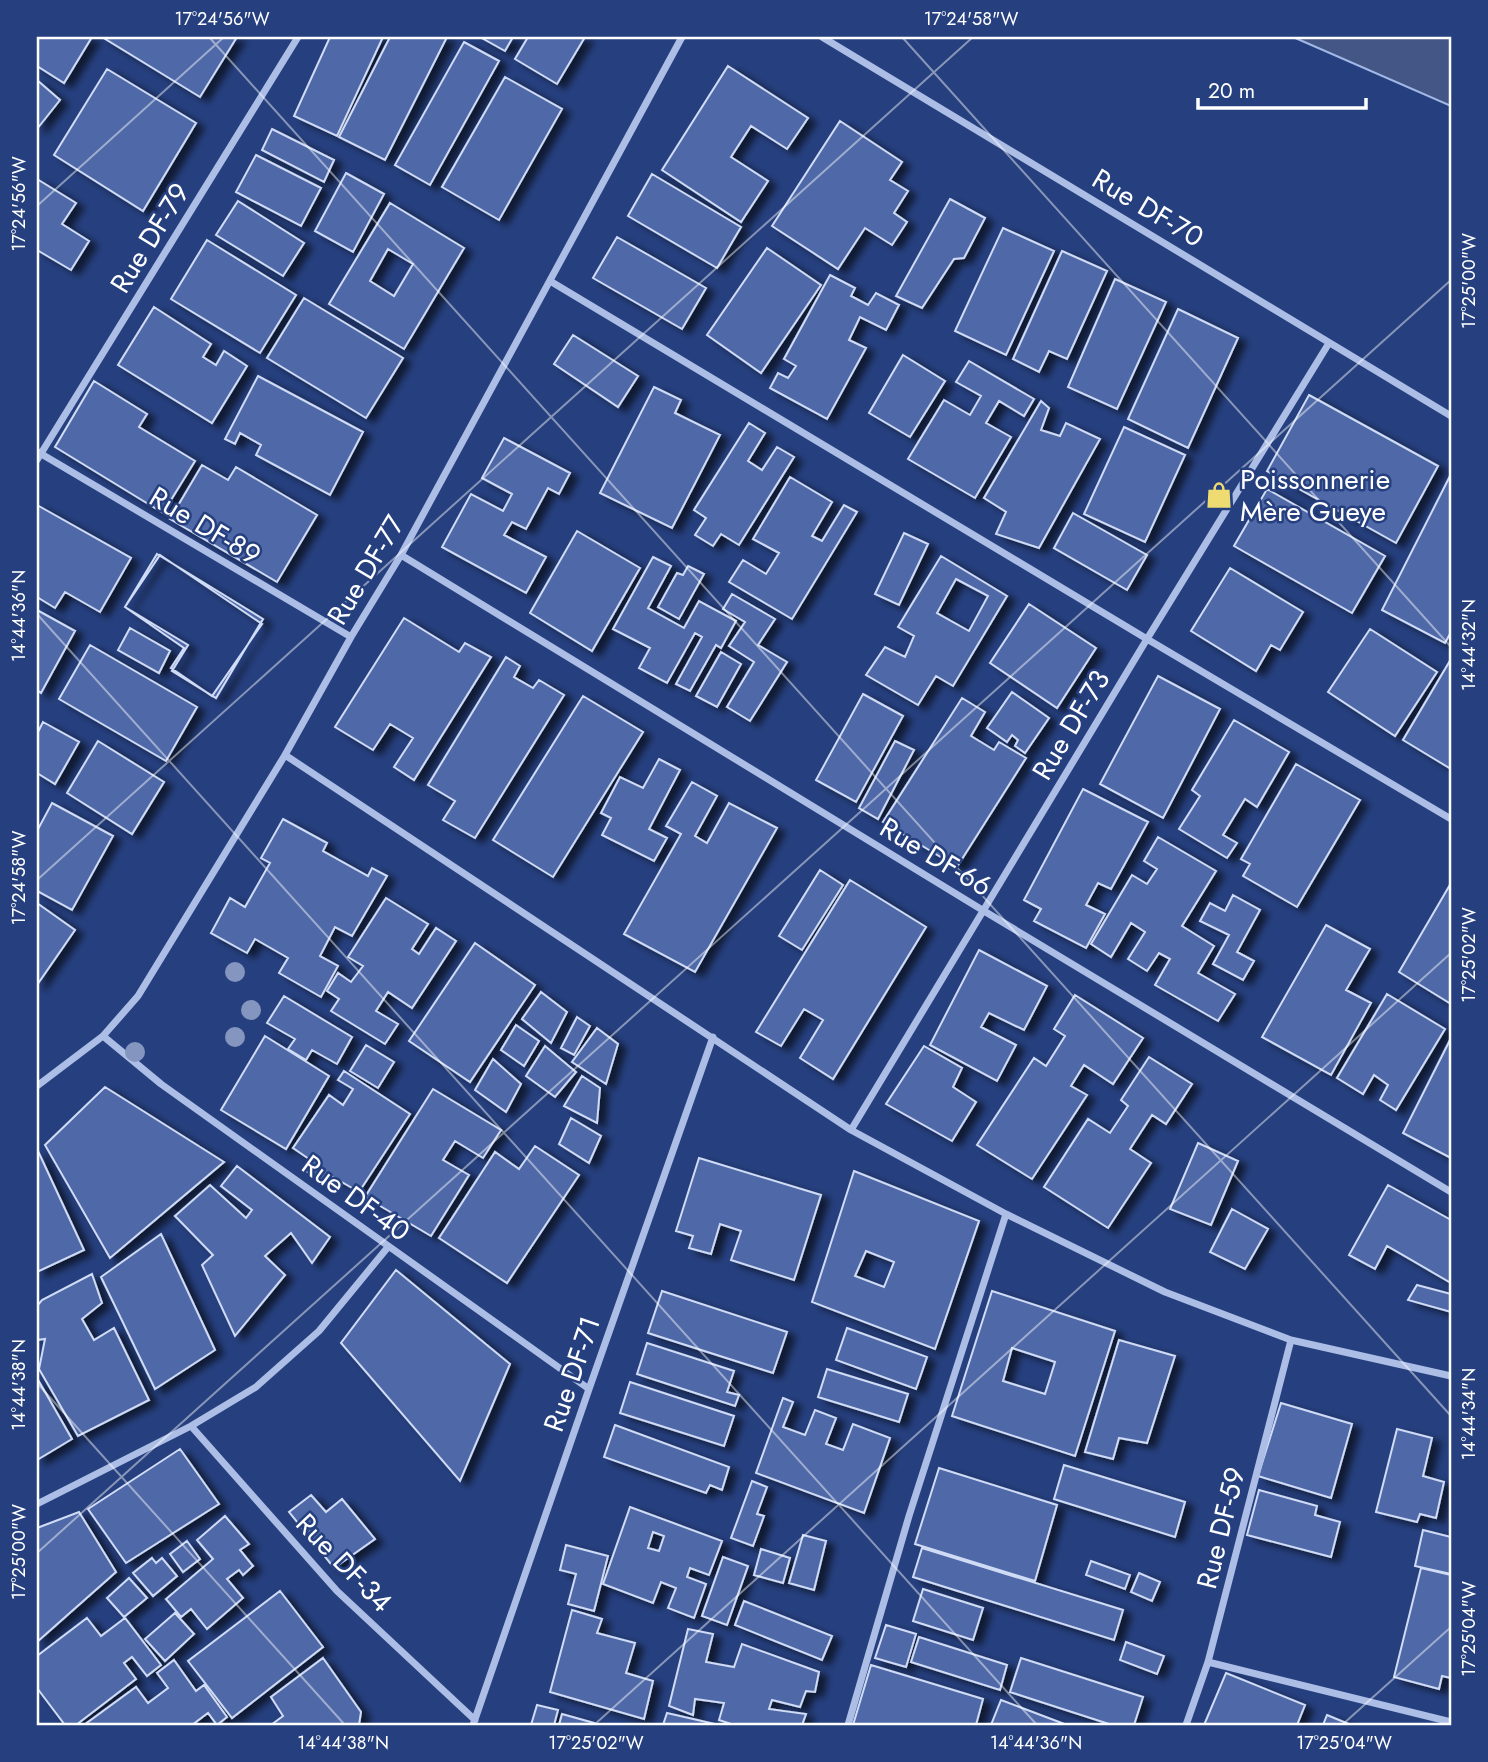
<svg xmlns="http://www.w3.org/2000/svg" width="1488" height="1762" viewBox="0 0 1488 1762" font-family="Jost,sans-serif">
<style>
.water{fill:#445685;stroke:#a1b7e6;stroke-width:2}
.building{fill:#4f69a8;stroke:#d0dbf5;stroke-width:2;fill-rule:evenodd;filter:url(#shadow)}
.lines{fill:none;stroke-linecap:round;stroke-linejoin:round}
.street{stroke:#adbee6;stroke-width:7}
.tree{fill:#8495c0}
.ticks{fill:none;stroke:#fff;stroke-width:2;stroke-opacity:0.45}
.labels{text-anchor:middle;dominant-baseline:central;stroke-width:5;stroke-linejoin:round;paint-order:stroke}
.street-label{font-size:28px;fill:#fff;stroke:#26407f}
.poi-label{font-size:28px;fill:#fff;stroke:#26407f;text-anchor:start}
.neatline{fill:none;stroke:#fff;stroke-width:2.5}
.ticks-label{font-size:18px;text-anchor:middle;fill:#fff}
</style>
<defs>
<filter id="shadow"><feDropShadow dx="8" dy="4.5" stdDeviation="3.5" flood-color="#0009"/></filter>
</defs>
<rect width="100%" height="100%" fill="#26407f"/>
<path class="water" d="M1293,37h158v69z"/>
<path class="building" d="M37,37h55l-28,46 -27,-17z
M102,37h135l-37,60z
M330,37h53l-46,99 -43,-20z
M390,37h57l-62,123 -46,-23z
M480,37h33l-8,14z
M528,37h57l-28,47 -42,-25z
M464,42l35,19 -69,124 -35,-20z
M728,66l80,52 -21,31 -36,-23 -20,31 37,24 -27,41 -79,-52z
M107,69l89,54 -53,88 -89,-56z
M505,77l57,32 -63,111 -57,-33z
M37,80l23,20 -23,29z
M840,121l62,41 -12,18 18,11 -14,22 13,9 -15,23 -27,-17 -27,41 -66,-43z
M272,129l62,31 -10,22 -62,-32z
M256,155l65,33 -20,38 -65,-34z
M346,173l38,21 -31,58 -38,-21z
M652,174l89,53 -24,41 -89,-52z
M37,179l39,24 -14,21 27,17 -18,29 -34,-20z
M950,199l35,19 -21,40 -10,1 -32,49 -26,-12z
M238,201l66,42 -21,33 -67,-41z
M390,203l74,45 -60,101 -75,-45zM388,249l25,15 -19,32 -24,-15z
M1003,228l51,23 -48,104 -51,-24z
M617,237l89,51 -24,41 -89,-51z
M207,240l89,55 -36,58 -89,-54z
M767,248l54,37 -60,88 -54,-38z
M1062,251l45,20 -40,88 -18,-8 -10,21 -26,-13z
M830,275l25,13 -4,8 17,9 8,-12 23,12 -13,25 -26,-13 -11,23 17,8 -39,71 -57,-31 8,-15 10,5 8,-12 -12,-7z
M1115,279l51,23 -49,107 -49,-22z
M304,298l99,60 -37,60 -99,-60z
M154,307l57,37 -8,13 13,8 8,-14 23,15 -35,57 -94,-58z
M1178,309l60,29 -50,110 -60,-29z
M573,335l65,41 -20,31 -64,-43z
M903,355l42,26 -35,56 -41,-24z
M969,361l65,38 -10,17 -25,-15 -13,22 25,14 -36,61 -67,-39 36,-59 26,15 11,-19 -25,-14z
M258,376l105,56 -33,63 -74,-40 5,-10 -21,-12 -5,11 -10,-5z
M94,381l53,33 -8,13 56,34 -32,52 -108,-66z
M654,387l27,13 -6,13 45,22 -48,93 -72,-35z
M1309,395l129,71 -42,77 -129,-72z
M1041,401l8,7 -8,22 19,6 6,-13 34,16 -61,109 -43,-14 10,-22 -22,-14z
M749,423l16,10 -17,28 14,9 15,-23 17,10 -55,88 -18,-11 -8,12 -18,-11 11,-17 -12,-8z
M1124,427l61,28 -40,87 -61,-28z
M504,438l66,35 -11,21 -11,-6 -22,41 -14,-7 -8,13 42,22 -20,36 -84,-46 29,-53 32,17 9,-17 -30,-16z
M202,465l26,15 8,-13 81,48 -40,67 -107,-63z
M1451,474v158l-6,11 -63,-33z
M790,477l42,25 -20,34 10,5 22,-36 13,7 -65,107 -63,-37 14,-22 23,14 13,-21 -26,-14z
M1267,489l118,67 -33,57 -118,-67z
M37,505l94,53 -31,54 -35,-20 -10,16 -18,-11z
M1073,513l74,42 -20,35 -73,-42z
M577,531l63,37 -48,83 -62,-38z
M904,533l24,11 -29,61 -24,-11z
M157,554l106,65 -47,79 -44,-27 16,-26 -63,-38z
M160,555l102,69 -50,72 -41,-28 13,-20 -59,-41z
M941,556l66,40 -54,90 -17,-10 -18,29 -52,-30 19,-28 20,10 9,-21 -16,-9zM956,579l32,17 -19,35 -32,-18z
M653,557l18,9 -23,42 36,20 15,-27 37,20 -15,27 -5,-3 -26,46 -14,-7 26,-47 -7,-4 -28,50 -28,-15 11,-20 -37,-19z
M688,566l16,8 -25,45 -21,-12 19,-34 6,2z
M1230,568l73,44 -23,38 -9,-5 -15,26 -65,-40z
M732,594l43,25 -17,26 29,17 -37,59 -23,-14 27,-45 -25,-16 16,-24 -22,-13z
M1029,604l67,44 -39,60 -67,-45z
M37,610l38,21 -34,62 -4,-3z
M404,618l55,34 6,-9 26,14 -77,123 -20,-13 19,-29 -23,-14 -17,26 -38,-23z
M130,628l40,23 -11,22 -41,-23z
M1370,629l67,43 -42,64 -67,-44z
M90,645l107,62 -31,54 -107,-62z
M721,652l20,12 -24,43 -21,-11z
M506,657l14,9 -6,11 19,11 6,-8 25,15 -89,143 -32,-18 12,-19 -27,-16z
M1451,659v110l-48,-29z
M1158,676l62,33 -57,109 -63,-34z
M1012,692l37,26 -24,35 -10,-7 3,-6 -6,-5 -5,7 -20,-14z
M863,694l40,22 -47,86 -40,-22z
M583,696l60,36 -90,145 -60,-37z
M962,698l23,14 -14,24 23,14 5,-8 27,16 -69,109 -74,-45z
M1234,720l55,32 -32,55 -12,-8 -22,36 14,8 -10,15 -48,-29 21,-33 -8,-6z
M43,722l36,20 -24,42 -18,-11v-39z
M98,741l66,41 -32,52 -65,-41z
M895,741l19,9 -36,69 -19,-11z
M659,759l21,11 -31,59 18,9 -13,23 -52,-26 9,-17 -10,-5 19,-36 23,11z
M1296,764l64,36 -63,107 -54,-31 7,-12 -9,-5z
M692,782l25,14 -22,40 12,7 22,-40 48,25 -82,144 -71,-38 57,-100 -15,-8z
M1083,789l65,33 -37,67 -13,-6 -12,22 19,9 -19,34 -52,-27 7,-12 -17,-9z
M52,803l61,33 -41,74 -35,-19v-60z
M283,819l44,24 -4,8 45,25 4,-8 15,8 -35,60 -17,-9 -15,29 18,10 -17,31 -42,-24 9,-15 -33,-19 -8,14 -36,-20 19,-35 15,9 25,-44 -9,-5z
M1158,837l58,34 -34,55 32,20 -16,27 37,21 -17,27 -63,-36 15,-26 -11,-6 -12,18 -19,-12 17,-27 -14,-9 -20,34 -20,-13 41,-69 15,9 10,-15 -13,-8z
M820,870l23,15 -41,65 -23,-14z
M850,880l76,47 -93,152 -33,-21 23,-38 -19,-11 -23,37 -25,-14z
M1451,883v121l-52,-32z
M1233,895l27,15 -23,42 17,9 -11,19 -30,-16 16,-29 -29,-14 10,-18 15,8z
M386,898l42,26 -16,25 7,5 17,-26 20,13 -44,67 -24,-16 -12,19 22,13 -13,20 -54,-33 8,-12 -12,-8 11,-18 13,9 12,-16 -15,-9z
M37,903l38,27 -38,55z
M1326,925l44,24 -24,41 25,13 -40,72 -69,-38z
M475,943l60,42 -65,97 -61,-41z
M979,950l68,36 -23,44 -35,-17 -8,14 35,18 -19,36 -67,-36z
M541,992l26,20 -16,31 -29,-24z
M1387,994l58,35 -49,81 -16,-10 8,-15 -14,-10 -11,19 -26,-16z
M1075,995l68,43 -30,46 -29,-19 -13,21 16,9 -55,84 -55,-34 57,-87 12,8 19,-30 -11,-7z
M284,996l68,41 -15,27 -25,-14 -6,10 -18,-11 7,-10 -28,-16z
M577,1017l13,9 -16,29 -13,-7z
M516,1025l23,16 -15,25 -23,-16z
M597,1028l21,16 -12,40 -34,-22z
M265,1036l64,40 -43,73 -65,-39z
M1451,1038v120l-48,-25z
M366,1045l28,17 -16,26 -28,-17z
M545,1046l31,26 -21,25 -29,-21z
M924,1046l38,22 -9,19 23,15 -24,39 -66,-37z
M1149,1057l43,27 -26,40 -14,-9 -22,34 21,14 -43,65 -64,-41 44,-68 22,14 18,-27 -7,-6z
M493,1059l28,25 -15,28 -31,-22z
M344,1071l66,43 -51,78 -26,-15 -6,8 -24,-16 6,-10 -16,-11 36,-53 14,10 10,-16 -15,-9z
M582,1076l18,12 -3,35 -33,-17z
M105,1087l119,75 -114,96 -65,-113z
M433,1089l68,41 -18,28 -28,-17 -12,19 26,15 -38,61 -66,-39z
M571,1118l30,18 -12,27 -30,-19z
M1198,1143l40,18 -27,64 -41,-16z
M535,1146l44,29 -72,108 -68,-45 56,-86 24,17z
M38,1151l46,99 -47,22v-120z
M699,1158l122,37 -27,85 -63,-20 10,-29 -21,-7 -9,30 -22,-6 4,-12 -17,-5z
M237,1166l93,71 -18,26 -21,-30 -26,23 20,19 -50,61 -33,-71 11,-10 -38,-39 35,-31 36,33 6,-8 -31,-24z
M854,1171l125,50 -44,128 -123,-47zM866,1251l28,11 -10,25 -29,-11z
M1388,1185l63,35v63l-64,-37 -12,23 -26,-14z
M1232,1209l36,20 -23,40 -35,-17z
M161,1234l54,116 -60,39 -54,-112z
M396,1270l114,94 -50,117 -119,-138z
M92,1274l10,29 -20,16 12,21 20,-12 35,72 -71,36 -39,-67 6,-30 -8,1v-34l5,-6z
M1417,1285l34,9v18l-43,-12z
M662,1291l125,41 -14,41 -125,-40z
M992,1291l123,40 -40,125 -123,-40zM1012,1348l43,14 -10,32 -42,-13z
M847,1328l80,29 -11,32 -80,-29z
M1119,1340l56,16 -28,87 -28,-5 -6,21 -28,-7z
M647,1343l87,28 -7,21 12,3 -4,11 -98,-32z
M827,1369l81,25 -9,28 -81,-25z
M37,1378l35,61 -35,21z
M630,1382l104,34 -10,30 -104,-33z
M783,1398l10,4 -10,25 22,8 10,-25 21,8 -10,26 17,6 10,-26 37,14 -26,75 -108,-40z
M1281,1403l71,21 -21,74 -73,-22z
M615,1425l114,42 -7,23 -12,-5 -4,8 -102,-36z
M1397,1429l35,9 -9,38 21,6 -8,36 -16,-4 -3,8 -41,-10z
M180,1449l39,55 -93,59 -38,-54z
M1064,1465l121,37 -10,35 -121,-38z
M939,1468l118,37 -22,76 -120,-37z
M752,1481l15,6 -10,27 7,2 -11,30 -22,-8z
M1259,1490l58,16 -2,9 25,7 -9,35 -84,-22z
M311,1495l15,17 16,-13 33,40 -41,29 -45,-56z
M630,1507l92,34 -13,34 -19,-7 -3,9 19,7 -12,34 -26,-10 8,-20 -15,-6 -8,21 -50,-19zM653,1532l11,4 -5,15 -11,-3z
M79,1512l37,60 -79,70v-114z
M225,1516l24,28 -9,6 13,16 -10,9 -4,-5 -12,9 16,19 -36,31 -16,-20 -10,8 -15,-18 47,-40 -16,-19z
M1423,1530l28,7v37l-36,-8z
M803,1535l23,6 -12,49 -25,-7z
M187,1541l13,18 -17,13 -13,-18z
M566,1545l42,11 -14,55 -26,-7 8,-30 -16,-4z
M922,1548l201,62 -9,30 -201,-63z
M761,1549l29,9 -7,25 -29,-8z
M723,1557l25,9 -21,59 -25,-9z
M152,1558l4,5 6,-5 15,18 -24,20 -20,-23z
M1091,1561l39,14 -5,14 -39,-14z
M1421,1568l30,7v103l-9,-2 -3,13 -45,-12z
M1139,1573l21,9 -8,19 -21,-9z
M129,1578l18,20 -23,19 -17,-19z
M923,1589l60,19 -10,32 -60,-19z
M280,1591l43,56 -91,71 -44,-57z
M744,1601l88,35 -10,24 -87,-35z
M572,1610l30,9 -5,14 38,10 -9,30 27,8 -9,38 -94,-27z
M175,1613l19,21 -29,27 -20,-22z
M87,1618l14,18 24,-18 36,47 -14,11 -15,-19 -8,6 12,16 -60,46h-11l-28,-37v-32z
M886,1625l30,9 -10,33 -31,-9z
M688,1629l25,5 -7,28 28,5 8,-23 77,28 -4,20 -9,-1 -6,16 -28,-7 -3,9 37,5 -4,11h-68l-15,-5 5,-17 -29,-4 -2,16 -24,-9z
M919,1637l88,28 -7,25 -89,-28z
M1126,1642l38,14 -7,18 -37,-14z
M323,1658l38,54 -2,13h-88l12,-9 -12,-19z
M1021,1658l122,39 -9,28h-22l-102,-33z
M174,1660l22,31 8,-6 23,32 -10,8 -9,-12 -16,12h-108l52,-38 12,16 20,-15 -11,-15z
M871,1665l112,34 -7,26h-123z
M1226,1673l79,32 -8,20h-93z
M1001,1700l66,25h-76z
M537,1705l21,5 -4,15h-23z
M667,1713l48,11v1h-52z
M562,1714l32,9 -1,2h-34z
M1327,1715l24,10h-28z"/>
<g class="lines">
<path class="street" d="M822,37l629,379
M550,281l597,358 304,180
M38,452l313,185
M37,460l261,-423
M401,555l583,356 467,281
M285,755l566,375 155,84 159,78 126,48 160,36
M103,1036l58,48 428,305
M37,1086l66,-50 35,-40 147,-241 66,-118 50,-82 281,-518
M851,1130l296,-491 182,-296
M191,1426l146,165 138,129
M37,1504l154,-78 65,-39 63,-56 69,-84
M1208,1662l243,60
M473,1725l116,-336 124,-352
M848,1725l61,-209 97,-302
M1186,1725l22,-63 83,-322"/>
</g>
<g class="tree">
<circle cx="235" cy="972" r="10"/>
<circle cx="251" cy="1010" r="10"/>
<circle cx="235" cy="1037" r="10"/>
<circle cx="135" cy="1052" r="10"/>
</g>
<path class="ticks" d="M209,37l1242,1379M902,37l549,610M37,206l187,-169M37,614l1000,1111M37,880l936,-843M37,1383l308,342M37,1553l1414,-1273M594,1725l857,-772M1342,1725l109,-98"/>
<defs>
<symbol id="shop-bare" viewBox="-9 -9 18 18"><path d="M-5-2.5h2.3a2.7 3.5 0 0 1 5.4 0H5L5.5 6h-11ZM-1.5-2.5h3a1.5 2.3 0 0 0-3 0Z" fill="#eedc72" stroke="#26407f" stroke-width="2.5" paint-order="stroke"/></symbol>
</defs>
<g fill-rule="evenodd">
<use href="#shop-bare" x="1200" y="476" width="38" height="38"/>
</g>
<g class="labels">
<g class="street-label">
<text transform="translate(1148 208) rotate(31)">Rue DF-70</text>
<text transform="translate(150 238) rotate(-58)">Rue DF-79</text>
<text transform="translate(205 526) rotate(31)">Rue DF-89</text>
<text transform="translate(366 570) rotate(-59)">Rue DF-77</text>
<text transform="translate(1071 725) rotate(-59)">Rue DF-73</text>
<text transform="translate(936 857) rotate(31)">Rue DF-66</text>
<text transform="translate(356 1198) rotate(36)">Rue DF-40</text>
<text transform="translate(572 1374) rotate(-71)">Rue DF-71</text>
<text transform="translate(1221 1528) rotate(-76)">Rue DF-59</text>
<text transform="translate(344 1563) rotate(46)">Rue DF-34</text>
</g>
<g class="poi-label">
<text x="1240" y="479">Poissonnerie<tspan x="1240" dy="32">Mère Gueye</tspan></text>
</g>
</g>
<rect width="1488" height="1762" fill="none" stroke="#26407f" stroke-width="77"/>
<path d="M1198 98v10h168v-10" fill="none" stroke="#ffffff" stroke-width="3.5"/>
<text x="1208" y="98" font-size="21" fill="#ffffff" stroke="#26407f" stroke-width="5" paint-order="stroke">20 m</text>
<rect x="38" y="38" width="1412" height="1686" class="neatline"/>
<g class="ticks-label">
<text x="222" y="25">17°24'56"W</text>
<text x="971" y="25">17°24'58"W</text>
<text transform="translate(19 204) rotate(-90)" y="6">17°24'56"W</text>
<text transform="translate(1469 281) rotate(-90)" y="6">17°25'00"W</text>
<text transform="translate(19 616) rotate(-90)" y="6">14°44'36"N</text>
<text transform="translate(1469 645) rotate(-90)" y="6">14°44'32"N</text>
<text transform="translate(19 878) rotate(-90)" y="6">17°24'58"W</text>
<text transform="translate(1469 955) rotate(-90)" y="6">17°25'02"W</text>
<text transform="translate(19 1385) rotate(-90)" y="6">14°44'38"N</text>
<text transform="translate(1469 1414) rotate(-90)" y="6">14°44'34"N</text>
<text transform="translate(19 1552) rotate(-90)" y="6">17°25'00"W</text>
<text transform="translate(1469 1629) rotate(-90)" y="6">17°25'04"W</text>
<text x="343" y="1749">14°44'38"N</text>
<text x="596" y="1749">17°25'02"W</text>
<text x="1036" y="1749">14°44'36"N</text>
<text x="1344" y="1749">17°25'04"W</text>
</g>
</svg>
